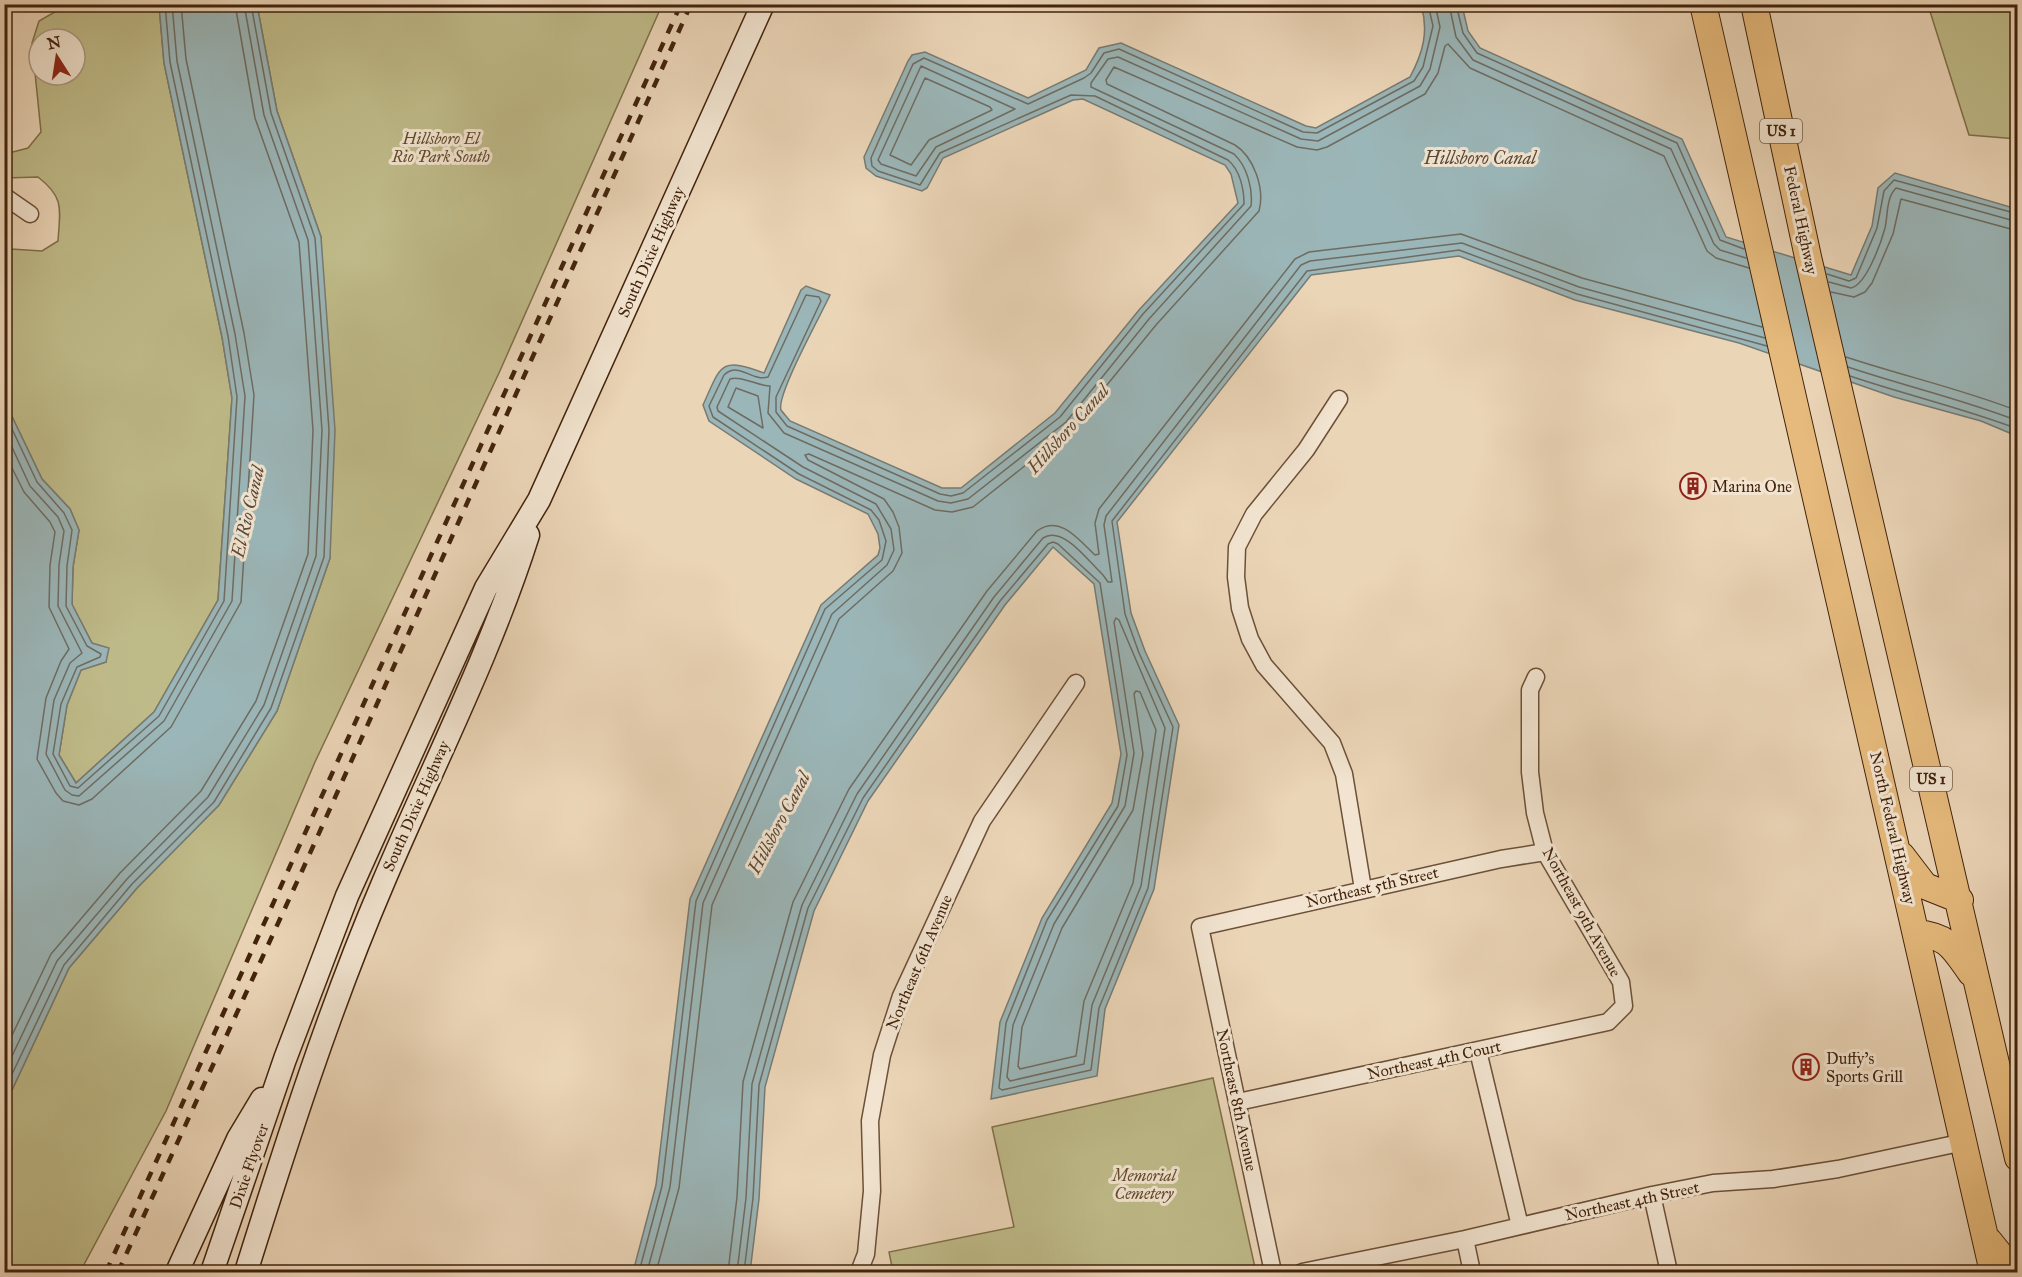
<svg xmlns="http://www.w3.org/2000/svg" width="2022" height="1277" viewBox="0 0 2022 1277" font-family="'IM FELL Great Primer',serif">
<style>
.green{fill:#bfbb89;stroke:#806f4a;stroke-width:1.5;fill-rule:evenodd}
.water{fill:#9bb6b8;stroke:#777b73;stroke-width:1.5}
.lines{fill:none;stroke-linecap:round;stroke-linejoin:round}
.shore{stroke:#6e6c62;stroke-width:1.5}
.minor-casing{stroke:#6c5037;stroke-width:19}
.secondary-casing{stroke:#42230c;stroke-width:25}
.primary-casing{stroke:#42230c;stroke-width:28}
.minor{stroke:#f2e4d0;stroke-width:16}
.secondary{stroke:#f2e4d0;stroke-width:22}
.primary{stroke:#e6ba7c;stroke-width:26}
.rail{stroke:#42230c;stroke-width:4.5;stroke-dasharray:10 10;stroke-linecap:butt}
.labels{text-anchor:middle;dominant-baseline:central;stroke-width:6;stroke-linejoin:round;paint-order:stroke}
.shield{fill:#f2e4d0;stroke:#775d47;stroke-width:1.5}
.shield-label{font-size:15px;font-weight:bold;fill:#42230c}
.park-label{font-size:16px;font-style:italic;fill:#61492b;stroke:#f2e4d0}
.street-label{font-size:16px;fill:#42230c;stroke:#f2e4d0}
.poi-label{font-size:16px;fill:#42230c;stroke:#f2e4d0;text-anchor:start}
.water-label{font-size:18px;font-style:italic;fill:#584837;stroke:#f2e4d0}
</style>
<rect width="100%" height="100%" fill="#ebd5b7"/>
<filter id="stains"><feTurbulence type="fractalNoise" baseFrequency=".00333" numOctaves="4"/><feColorMatrix values="0 0 0 0 .2 0 0 0 0 .09 0 0 0 0 .02 0 0 0 .5 -.17"/></filter>
<radialGradient id="worn" r=".72"><stop offset=".6" stop-color="#630" stop-opacity="0"/><stop offset="1" stop-color="#630" stop-opacity=".3"/></radialGradient>
<path class="green" d="M67,5h92l5,58 58,274 10,61 -14,202 -64,112 -78,71 -17,-28 8,-50 14,-35 25,-8 -14,-19 -20,-38 1,-38 6,-37 -9,-21 -28,-30 -37,-77 -1,-160 7,7 31,2 16,-10c2,-32 7,-43 -20,-64l-33,1v-24l23,-6 13,-16 -9,-89 7,-22zM39,39h36v36h-36z
M257,5h405l-163,368 -184,389 -149,349 -86,161h-75v-167l64,-137 68,-80 82,-83 58,-94 53,-153 -9,-321 -44,-126z
M1928,5h89v134l-48,-4z
M1213,1078l43,194h-363l-4,-20 125,-25 -22,-100z"/>
<path class="water" d="M159,5h98l20,106 44,126 14,193 -5,128 -53,153 -58,94 -82,83 -68,80 -64,137v-703l37,77 28,30 9,21 -6,37 -1,37 20,39 17,5 -3,14 -25,8 -14,35 -8,50 17,28 78,-71 64,-112 14,-202 -10,-61 -58,-274z
M1421,5h41l6,26 12,17 202,91 44,98 125,38 21,-49 6,-38 17,-15 122,36v227l-36,-15 -87,-24 -155,-54 -164,-43 -116,-44 -148,19 -194,247 14,91 14,38 34,74 -25,164 -49,120 -8,67 -106,23 9,-77 42,-104 70,-115 9,-49 -27,-170 -41,-37 -48,58 -137,196 -54,110 -49,176 -6,112 -9,73h-117l23,-87 34,-286 131,-294 57,-50 2,-7 -2,-14 -10,-20 -72,-35 -87,-58 -6,-16c18,-39 16,-49 61,-32l37,-83 5,-4 24,9c-8,18 -54,100 -49,115 2,3 7,8 9,11l152,67h19l94,-75 84,-103 99,-107 -7,-29 -6,-9 -142,-66 -10,1 -130,58 -16,30 -5,3 -46,-15 -10,-8 -2,-11 44,-96 4,-6 13,-3 103,46 58,-28 13,-22 22,-5 185,83 10,2 94,-51c13,-24 19,-46 11,-72z"/>
<g class="lines">
<path class="shore" d="M1449,4l7,33 17,23 198,89 43,95 6,6 26,8
M1456,4l7,29 14,20 200,90 43,97 24,9
M921,66l94,43 -79,38 -20,29 -35,-12 -3,-4z
M925,78l65,29 2,3 -63,30 -18,25 -21,-10z
M1827,274l22,7 7,-3 21,-50 7,-37 10,-11 124,34
M1829,282l22,6c15,-3 30,-45 34,-60 3,-13 1,-30 11,-40l122,34
M1831,292l23,5 11,-5 7,-9 21,-49 8,-35 117,32
M1846,357c57,19 116,32 172,54
M1848,367c56,19 114,32 170,54
M1850,376c56,19 113,32 168,53
M736,388l22,8 5,32 -35,-21z
M4,412l33,70 27,31 8,17 -5,36 -1,40 21,40 14,8 -1,3 -23,10 -16,37 -8,50 17,32 8,2 81,-72 65,-115 13,-204 -9,-61 -58,-274 -5,-58
M4,430l26,56 28,31 6,14 -5,34 -1,41 24,47 -12,10 -16,37 -8,54 19,36 7,5 7,1 85,-75 68,-120 13,-205 -10,-62 -58,-273 -5,-57
M4,452l20,40 26,30 5,10 -5,33 -1,42 20,42 -8,12 -15,37 -9,61 19,34 7,8 16,4 13,-6 79,-72 70,-125 13,-207 -10,-62 -58,-274 -5,-55
M1116,618l3,2 46,108 -24,158 -49,119 -8,59 -74,17 -3,-4 6,-52 41,-101 71,-118 9,-53 -20,-131z
M1136,691l4,1 16,38 -23,153 -49,118 -8,55 -56,13 -2,-3 4,-39 40,-99 71,-118 10,-56 -9,-60z
M4,1052l47,-98 69,-81 81,-82 55,-90 52,-147 5,-124 -14,-188 -44,-124 -20,-114
M4,1073l53,-112 70,-82 81,-82 56,-92 52,-149 6,-126 -14,-190 -44,-125 -20,-111
M4,1091l60,-126 68,-81 82,-82 57,-94 53,-151 5,-127 -14,-192 -44,-125 -20,-109
M639,1272l23,-86 34,-285 129,-292 57,-49 4,-19 -7,-21 -8,-10 -72,-36 -86,-57 -4,-11 15,-31c15,-14 28,7 44,2l38,-82 13,2 2,4 -45,96v15l11,14 153,68 11,2 12,-3 97,-76 83,-103 101,-110c0,-15 -4,-34 -16,-44l-133,-64 -24,-1 -131,58 -20,32 -42,-14 -6,-5 -1,-8 42,-94 11,-6 104,46 56,-26 7,-5 13,-20 15,-4 184,83 14,1 97,-52 9,-14 10,-41 -5,-22
M647,1272l23,-85 33,-284 129,-289 55,-49 7,-15 -3,-21 -15,-25 -73,-37 -85,-56 -1,-4 13,-28c10,-4 28,7 40,7l-2,27 16,20 154,68 13,2 17,-4 98,-77 83,-103 102,-113c2,-17 -4,-40 -17,-52l-143,-67v-4l17,-24 10,-2 183,82 17,2 102,-55 10,-17 10,-42 -5,-23
M656,1272l23,-84 33,-283 127,-286 54,-48 9,-18 -3,-26 -6,-15 -9,-13 -76,-39 -3,-5 4,-1 126,56 17,2 21,-5 97,-77 86,-105 103,-114c6,-22 -5,-54 -24,-66l-128,-61 -1,-4 8,-13 183,80 20,3 10,-3 98,-53 13,-21 7,-27 3,-2 22,24 194,88 43,95 9,7 33,10
M728,1272l9,-75 6,-115 50,-180 56,-113 138,-198 50,-60c23,-17 42,9 58,24l4,-1 -4,-31 4,-14 196,-250 14,-7 152,-18 121,44 180,49
M737,1272l9,-74 6,-114 50,-179 55,-111 137,-197 49,-59c20,-13 46,24 60,37l5,7h4l-8,-57 2,-9 195,-251 9,-4 152,-18 117,44 186,51
M744,1272l9,-74 6,-113 49,-177 55,-110 137,-197 48,-57 5,-2 5,2 42,39 27,172 -9,51 -71,114 -41,103 -7,65 3,2 89,-20 8,-62 49,-120 25,-161 -34,-74 -14,-39 -13,-93 195,-250 152,-21 118,44 190,52"/>
<defs>
<path id="minor" d="M4,196l26,18
M1339,399l-33,51 -52,64 -17,33 -1,30 4,31 10,31 14,26 68,78 12,31 19,115
M1478,1051l42,175
M1238,1102l370,-80 16,-16 -3,-24 -76,-130 -10,-39 -5,-41v-82l6,-13
M1652,1195l17,77
M1465,1239l7,33
M859,1272l7,-18 6,-63 -2,-70 12,-66 19,-59 81,-175 94,-138
M1273,1272l-73,-345 301,-68 44,-7
M1302,1272l163,-33 187,-44 61,-12 60,-4 65,-10 126,-27"/>
<path id="secondary" d="M177,1272l61,-133 24,-40
M212,1272l73,-213 62,-163 139,-308 53,-88 224,-496
M246,1272c41,-131 83,-263 137,-389 49,-116 107,-228 145,-348"/>
<path id="primary" d="M1703,4l290,1268
M1754,4l54,253 210,901
M1902,856l23,30 35,14
M1916,933c33,3 37,15 55,40
M1989,1241l25,31"/>
</defs>
<use href="#minor" class="minor-casing"/>
<use href="#secondary" class="secondary-casing"/>
<use href="#primary" class="primary-casing"/>
<use href="#minor" class="minor"/>
<use href="#secondary" class="secondary"/>
<use href="#primary" class="primary"/>
<path class="rail" d="M106,1272l575,-1268
M118,1272l184,-401 389,-867"/>
</g>
<defs>
<symbol id="building-ring" viewBox="-11 -11 22 22"><circle r="9.5" fill="#f2e4d0" stroke="#8f2418" stroke-width="1.5"/><path d="M-4-6H4V6H1V3H-1V6H-4ZM-2.5-4.3h1.7v1.8h-1.7ZM.8-4.3h1.7v1.8H.8ZM-2.5-1h1.7V.8h-1.7ZM.8-1h1.7V.8H.8Z" fill="#8f2418"/></symbol>
</defs>
<g fill-rule="evenodd">
<use href="#building-ring" x="1678" y="471" width="30" height="30"/>
<use href="#building-ring" x="1791" y="1052" width="30" height="30"/>
</g>
<g class="labels">
<g class="shield">
<rect x="1760" y="119" width="42" height="24" rx="4.5"/>
<rect x="1910" y="767" width="42" height="24" rx="4.5"/>
</g>
<g class="shield-label">
<text x="1781" y="131">US 1</text>
<text x="1931" y="779">US 1</text>
</g>
<g class="park-label">
<text x="441" y="138">Hillsboro El<tspan x="441" dy="18">Rio Park South</tspan></text>
<text x="1144" y="1175">Memorial<tspan x="1144" dy="18">Cemetery</tspan></text>
</g>
<g class="street-label">
<text transform="translate(1801 220) rotate(78)">Federal Highway</text>
<text transform="translate(651 252) rotate(-66)">South Dixie Highway</text>
<text transform="translate(416 806) rotate(-66)">South Dixie Highway</text>
<text transform="translate(1893 828) rotate(77)">North Federal Highway</text>
<text transform="translate(1372 887) rotate(-13)">Northeast 5th Street</text>
<text transform="translate(1582 912) rotate(61)">Northeast 9th Avenue</text>
<text transform="translate(919 962) rotate(-67)">Northeast 6th Avenue</text>
<text transform="translate(1434 1060) rotate(-12)">Northeast 4th Court</text>
<text transform="translate(1237 1100) rotate(78)">Northeast 8th Avenue</text>
<text transform="translate(249 1166) rotate(-71)">Dixie Flyover</text>
<text transform="translate(1632 1201) rotate(-12)">Northeast 4th Street</text>
</g>
<g class="poi-label">
<text x="1712" y="486">Marina One</text>
<text x="1826" y="1058">Duffy's<tspan x="1826" dy="18">Sports Grill</tspan></text>
</g>
<g class="water-label">
<text x="1480" y="158">Hillsboro Canal</text>
<text transform="translate(1068 429) rotate(-48)">Hillsboro Canal</text>
<text transform="translate(248 512) rotate(-77)">El Rio Canal</text>
<text transform="translate(779 823) rotate(-62)">Hillsboro Canal</text>
</g>
</g>
<rect width="2022" height="1277" fill="none" stroke="#ebd5b7" stroke-width="24"/>
<rect x="6" y="6" width="2010" height="1265" fill="none" stroke="#42230c" stroke-width="3"/>
<rect x="12" y="12" width="1998" height="1253" fill="none" stroke="#42230c" stroke-width="1.5"/>
<g transform="translate(57 57) rotate(348)"><circle r="28" fill="#f2e4d0" stroke="#ac9782" stroke-width="1.5"/>
<path d="M0-4.5L10 22L0 15L-10 22Z" fill="#8f2418"/>
<text y="-9" font-size="16" font-weight="bold" text-anchor="middle" fill="#42230c">N</text>
</g>
<rect width="100%" height="100%" filter="url(#stains)"/>
<rect width="100%" height="100%" fill="url(#worn)"/>
</svg>
